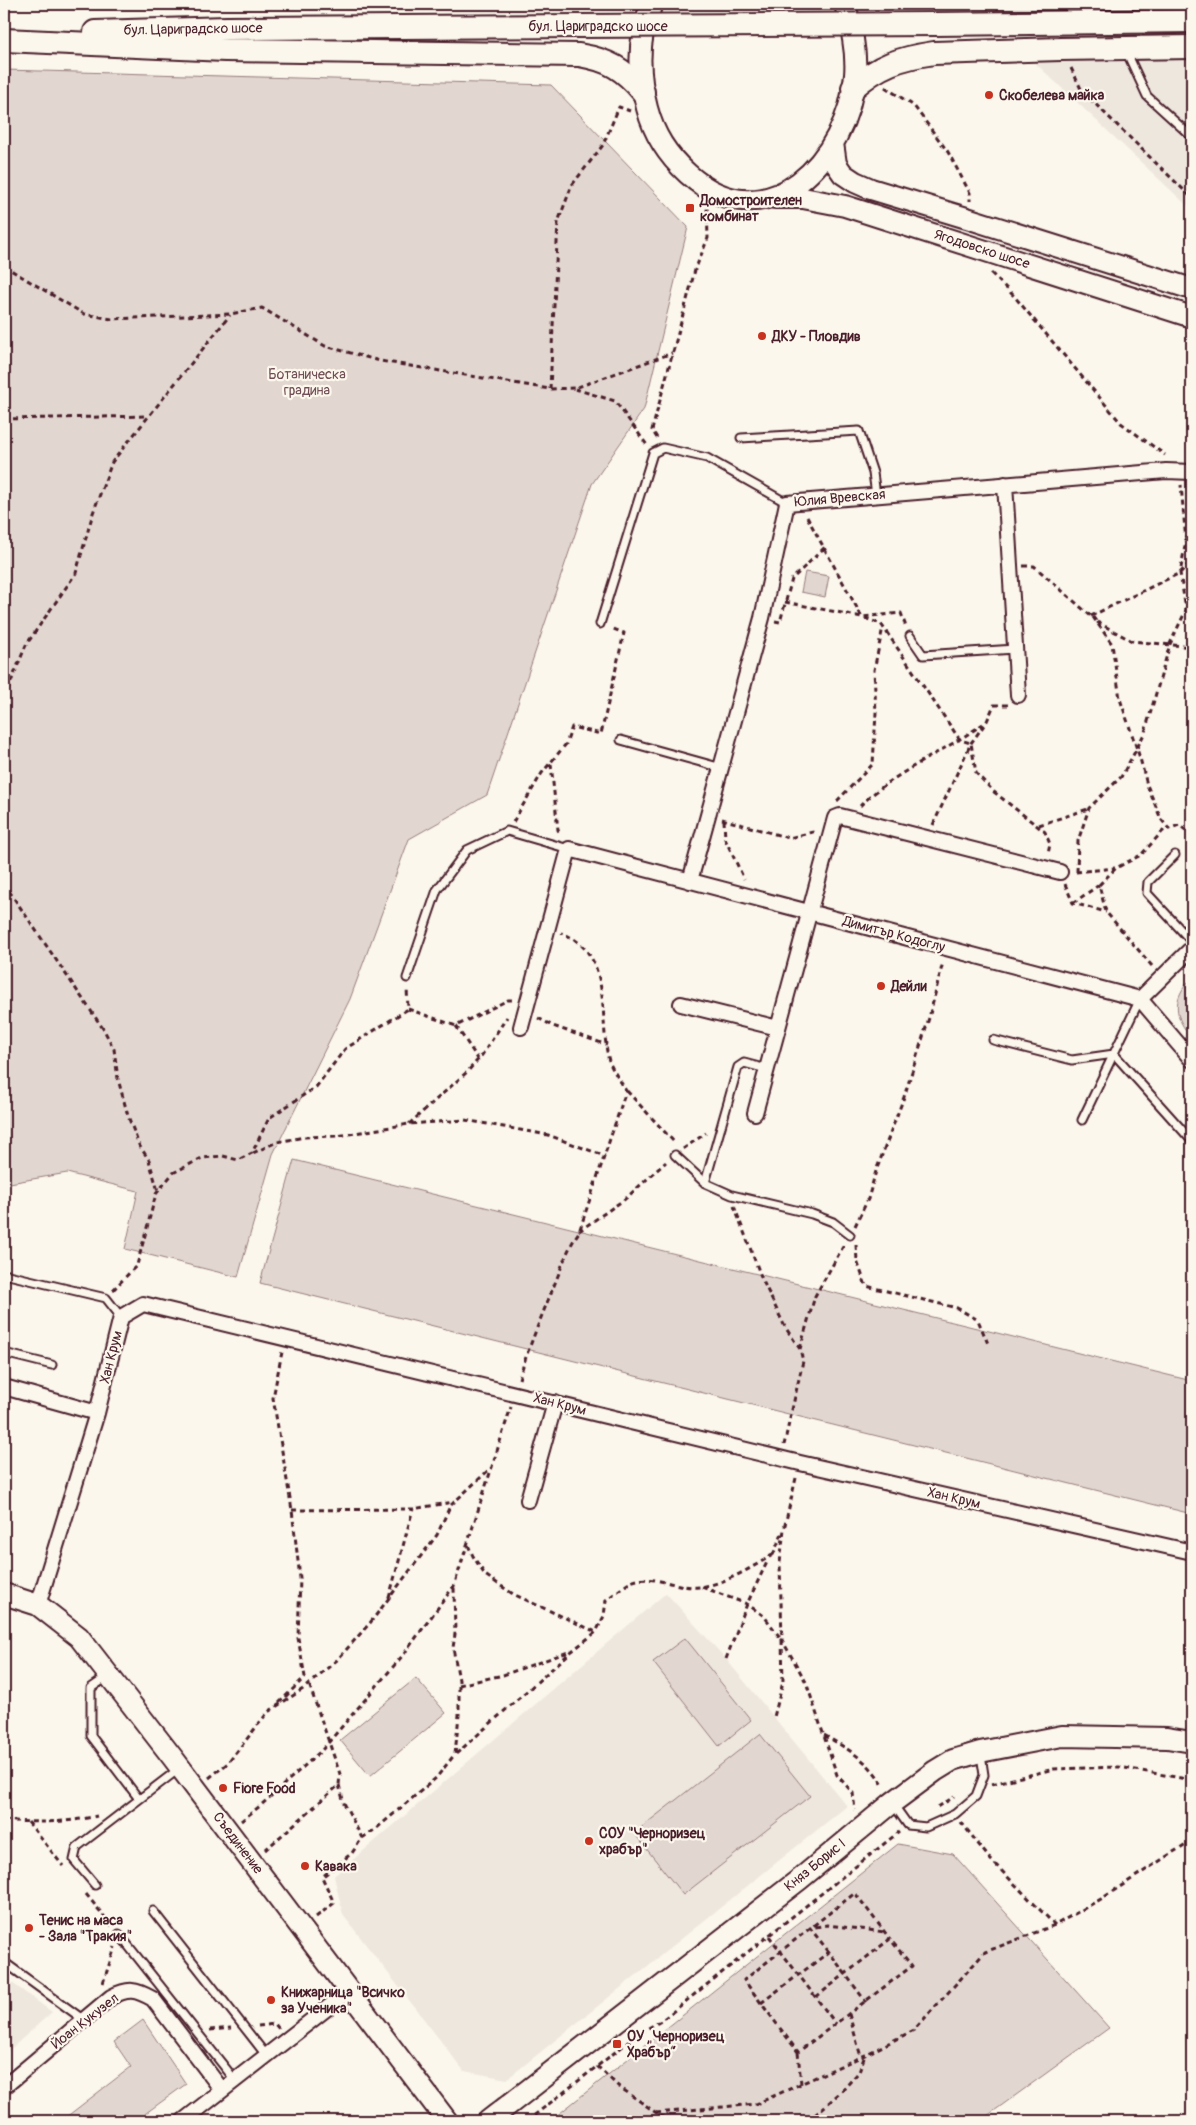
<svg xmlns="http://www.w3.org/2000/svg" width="1196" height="2125" viewBox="0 0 1196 2125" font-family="Pangolin,sans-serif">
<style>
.built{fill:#eee7de}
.green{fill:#e2d7d0;stroke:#967b7e}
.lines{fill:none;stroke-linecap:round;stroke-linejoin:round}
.lane-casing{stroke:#4a1f2b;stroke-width:11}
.street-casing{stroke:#4a1f2b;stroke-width:18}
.secondary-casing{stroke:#4a1f2b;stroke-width:24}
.primary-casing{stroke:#4a1f2b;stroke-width:26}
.path{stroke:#4a1f2b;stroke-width:3;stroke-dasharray:5 4;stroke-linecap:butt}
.lane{stroke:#fbf7ec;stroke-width:7}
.street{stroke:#fbf7ec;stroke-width:14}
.secondary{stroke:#fbf7ec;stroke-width:20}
.primary{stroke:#fbf7ec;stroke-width:22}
.primary-bridge-casing{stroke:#4a1f2b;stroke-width:26;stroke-linecap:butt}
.primary-bridge{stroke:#fbf7ec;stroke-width:22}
.poi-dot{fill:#c8321e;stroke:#fbf7ec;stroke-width:2}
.labels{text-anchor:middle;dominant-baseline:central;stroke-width:4.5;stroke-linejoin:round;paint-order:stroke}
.street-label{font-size:14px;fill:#4a1f2b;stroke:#fbf7ec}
.poi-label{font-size:14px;font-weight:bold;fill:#4a1f2b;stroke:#fbf7ec;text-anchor:start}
.park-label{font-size:14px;fill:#704d54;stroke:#fbf7ec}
</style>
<rect width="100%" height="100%" fill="#fbf7ec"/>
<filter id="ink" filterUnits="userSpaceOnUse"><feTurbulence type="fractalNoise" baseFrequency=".02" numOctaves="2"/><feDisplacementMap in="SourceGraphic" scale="10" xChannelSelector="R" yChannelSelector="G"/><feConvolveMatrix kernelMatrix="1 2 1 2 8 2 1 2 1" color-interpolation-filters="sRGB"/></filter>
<g filter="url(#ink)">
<path class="built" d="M978,4h214v206l-160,-150z
M666,1593l60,66 121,147 -340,273 -43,-8 -121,-156 -9,-39z
M4,1977l48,35 -48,43z"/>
<path class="green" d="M4,70l547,15 137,142 -44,182 -52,75 -105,311 -78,44 -59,160 -77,155 -35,123 -113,-28 13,-58 -71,-18 -63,11z
M805,572l24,4 -4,21 -24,-5z
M1192,978v60c-18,-20 -21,-40 0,-60z
M294,1160l898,221v133l-932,-231z
M685,1638l66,82 -32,26 -66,-84z
M416,1678l30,35 -76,63 -30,-36z
M760,1734l50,62 -127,99 -49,-62z
M898,1844l55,10 156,174 -129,93h-430z
M143,2020l43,64 -51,37h-74l70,-54 -17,-25z"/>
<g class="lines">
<defs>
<path id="lane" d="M1127,53l20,43 45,41
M741,438l118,-7 14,42 3,22
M600,624l53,-171 10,-5 44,10 80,45
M910,636l13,19 92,-6
M621,740l101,28
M1175,855l-27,27 -1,11 45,49
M407,978l30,-88 30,-40 40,-19 62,18
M993,1040l79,20 42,-6 78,87
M1082,1120l58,-121
M675,1155l30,28 27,12 80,19 21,8 17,13
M705,1183l33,-116 6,-4 23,6
M4,1274l102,24 15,19
M4,1353l48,12
M107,1677l-16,11v48l48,63
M893,1804l15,21 18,2 29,-13 21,-18 8,-21 -3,-20
M95,1885l-21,-25 3,-13 103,-79
M153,1911l113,144
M119,1934l116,146
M4,1962l80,58"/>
<path id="street" d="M1005,484l13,211
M690,881l72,-263 25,-115 379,-32 26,1
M1140,999l52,-51
M681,1004l97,24
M521,1027l48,-178 571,150 52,61
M755,1113l80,-295 5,-2 220,56
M4,1387l93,26 24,-96 22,-13 657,159 392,89
M528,1500l27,-97
M38,1605l59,-192
M4,2087l107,-90c18,-9 24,-8 42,2l69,91
M183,2121l166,-130"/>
<path id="secondary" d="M652,4c-15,33 -14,69 -5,104 7,27 20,47 41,66 79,71 160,-15 167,-99 2,-24 -4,-48 -10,-71
M833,143l3,21 7,10 12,8 16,7 99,30 222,70
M775,198h28l42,8 347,111
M4,1594l34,11 41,32 94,121 274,363
M488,2121l312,-242 92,-76 43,-32 18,-11 27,-8 82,-16 105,2 25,4"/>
<path id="primary" d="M935,24l257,-3
M95,32l132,-4 352,-2
M4,40l221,10 354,5c30,5 45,14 64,37
M853,88c26,-23 47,-30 81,-35l127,-4 131,-2"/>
</defs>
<use href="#lane" class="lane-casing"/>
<use href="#street" class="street-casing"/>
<use href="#secondary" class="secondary-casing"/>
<use href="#primary" class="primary-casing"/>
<path class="path" d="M1071,68l11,23 110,107
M885,87l29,19 34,46 22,41v8
M4,266l80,48 28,5 118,-5 32,-6 63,38 55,15 170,28 25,-1 97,-35
M991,273l23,23 107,127 44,32
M550,389l8,-167 14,-37 31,-40 16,-38 11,4
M575,389l40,12 32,44
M4,419l144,-3
M657,438l-5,-8 43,-160 13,-32 -1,-31
M807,517l55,100 19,7 79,116 11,3 5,30 18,19 51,40 5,12 -2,10
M1023,566h11l58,51
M785,602l77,15 39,-4 5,14
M1091,616l89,-43 12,-13
M1093,617l19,27 8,55 20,59 7,27 14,34 8,10 10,-4 13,10
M775,621l5,1 12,-43 33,-32
M1097,622l35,19 60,6
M4,666l3,22
M4,699l22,-54 50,-72 17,-60 19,-51 118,-147
M551,764l7,66 2,3
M837,801l36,-37 3,-51 -2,-43 9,-43
M860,806c31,-32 85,-55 123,-82
M722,819l67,19 28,-7
M724,820l1,19 19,40
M513,822l29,-49 24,-29 6,-17 29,7 23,-101 -13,-5
M933,825l38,-82 16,-22 7,-16h14
M1039,825l49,-16
M1076,872l39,-4
M1077,872l1,-31 11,-33 32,-31 15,-27 9,-18 25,-88 16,-34 -6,-37 6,-32 -5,-56
M4,874l3,14 97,142 10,19 4,30 10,37 11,29 10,15 9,31
M1065,884l8,19 33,9
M1073,903l26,-18
M1152,966l-46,-54 -7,-27 17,-17 25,-13 22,-24 6,-2
M408,1009l48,17 52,-26h5
M538,1018l15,8 54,19
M456,1026l22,33
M627,1091l48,52
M409,1124l58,-52 15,-17 25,-38
M683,1149l23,-16
M253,1153l24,-11 28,-5 32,-1 72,-12 56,-4 83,15 57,21
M734,1206l28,73 23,48 15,22 3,12 -19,84
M855,1226l13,-27 8,-28 28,-74 25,-79 14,-56
M579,1231l46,-32 41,-37
M856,1245l1,16 9,25 91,22 21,12 11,26
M113,1290l24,-25 19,-71 17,-21 29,-15 21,-2 15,4 14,-7 17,-35 47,-31 29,-38 63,-40 -1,-21
M800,1349l15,-53 29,-51
M519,1379c9,-31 22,-61 34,-91 8,-19 14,-39 26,-56l47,-141c-5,-10 -16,-23 -18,-34 -9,-41 5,-106 -47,-124
M796,1478l-12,51 -4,34 2,77 24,42 31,93 16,18 2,17
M292,1510l121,-1 40,-7
M468,1545l5,11 12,19 28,19 83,38
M773,1555l10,-24
M702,1587l45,17 17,12 18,24 1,42 -9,35
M389,1598l24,-89
M726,1659l21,-55 21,-44
M459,1685l44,-10 68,-24
M279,1703l26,-26 -7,-39 2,-60 -8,-68 -19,-112 9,-46
M824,1735c25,15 45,25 60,52
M456,1754l116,-103 24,-19 8,-16 2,-16c8,-6 17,-13 25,-18 19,-9 48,7 69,5 25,-3 53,-20 74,-33
M209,1778l19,-15 40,-51 35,-23 34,-29 33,-37 67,-88 13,-29 43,-40
M992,1784l62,-15 65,-2 73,13
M339,1785l5,18 18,35
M938,1807l16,-10
M4,1820c30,3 63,3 93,-4
M241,1821l19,-15 62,-56 82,-96 50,-68 57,-179
M28,1822l35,44
M961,1822l29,37 65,66
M265,1850l74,-65 1,-11 -31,-90
M86,1894l26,32
M316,1917l18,-14 -12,-26 30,-24 10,-15 15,-10 59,-50 19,-24 4,-39v-35l-6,-32 2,-14 -1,-47
M769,1936l67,88
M829,1952l-19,-24 17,-3 58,7
M103,1983l12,-36
M816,1997l74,-58 22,27 -114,86 -37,-49 68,-51 37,50
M761,2003l-17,-23 111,-87 35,46
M849,2014l12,43
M258,2026l17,-2 4,5
M210,2030l21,-2
M798,2052l3,32
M597,2066l21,20 50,35
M656,2113l100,-9 109,-49 49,-25 71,-78 70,-27 46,-26 91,-59
M527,2121l114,-89 20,-11 238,-189
M808,2121l33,-29 18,-20 6,-17"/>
<use href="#lane" class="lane"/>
<use href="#street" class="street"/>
<use href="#secondary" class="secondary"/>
<use href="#primary" class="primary"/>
<defs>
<path id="primary-bridge" d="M579,26l356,-2"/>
</defs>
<use href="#primary-bridge" class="primary-bridge-casing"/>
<use href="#primary-bridge" class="primary-bridge"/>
</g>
</g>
<g class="poi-dot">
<circle cx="989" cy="95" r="5"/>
<rect x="685" y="203" width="10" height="10" rx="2.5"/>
<circle cx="762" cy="336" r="5"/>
<circle cx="881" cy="986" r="5"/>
<circle cx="223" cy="1788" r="5"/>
<circle cx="589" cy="1841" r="5"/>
<circle cx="305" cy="1866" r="5"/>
<circle cx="29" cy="1928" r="5"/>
<circle cx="271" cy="2000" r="5"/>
<rect x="612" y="2039" width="10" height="10" rx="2.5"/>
</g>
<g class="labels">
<g class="street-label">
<text x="598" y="26">бул. Цариградско шосе</text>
<text transform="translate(193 29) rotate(-1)">бул. Цариградско шосе</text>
<text transform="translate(982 249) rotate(18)">Ягодовско шосе</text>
<text transform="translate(840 498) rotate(-5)">Юлия Вревская</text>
<text transform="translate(894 934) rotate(15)">Димитър Кодоглу</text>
<text transform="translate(111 1357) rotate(-76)">Хан Крум</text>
<text transform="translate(560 1404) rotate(14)">Хан Крум</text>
<text transform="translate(954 1498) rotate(13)">Хан Крум</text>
<text transform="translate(238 1843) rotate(53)">Съединение</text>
<text transform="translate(815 1865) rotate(-39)">Княз Борис I</text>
<text transform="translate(85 2021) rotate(-38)">Йоан Кукузел</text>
</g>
<g class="poi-label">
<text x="999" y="95">Скобелева майка</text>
<text x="700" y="200">Домостроителен<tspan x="700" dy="16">комбинат</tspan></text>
<text x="772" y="336">ДКУ - Пловдив</text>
<text x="891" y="986">Дейли</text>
<text x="233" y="1788">Fiore Food</text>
<text x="599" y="1833">СОУ "Черноризец<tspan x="599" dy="16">храбър"</tspan></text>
<text x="315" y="1866">Кавака</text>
<text x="39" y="1920">Тенис на маса<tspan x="39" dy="16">- Зала "Тракия"</tspan></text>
<text x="281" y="1992">Книжарница "Всичко<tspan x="281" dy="16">за Ученика"</tspan></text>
<text x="627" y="2036">ОУ „Черноризец<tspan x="627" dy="16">Храбър“</tspan></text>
</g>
<g class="park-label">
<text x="307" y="374">Ботаническа<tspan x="307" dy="16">градина</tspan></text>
</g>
</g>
<rect width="1196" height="2125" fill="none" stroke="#fbf7ec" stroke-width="20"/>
<rect x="10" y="10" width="1176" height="2105" fill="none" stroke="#4a1f2b" stroke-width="2" filter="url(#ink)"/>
</svg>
